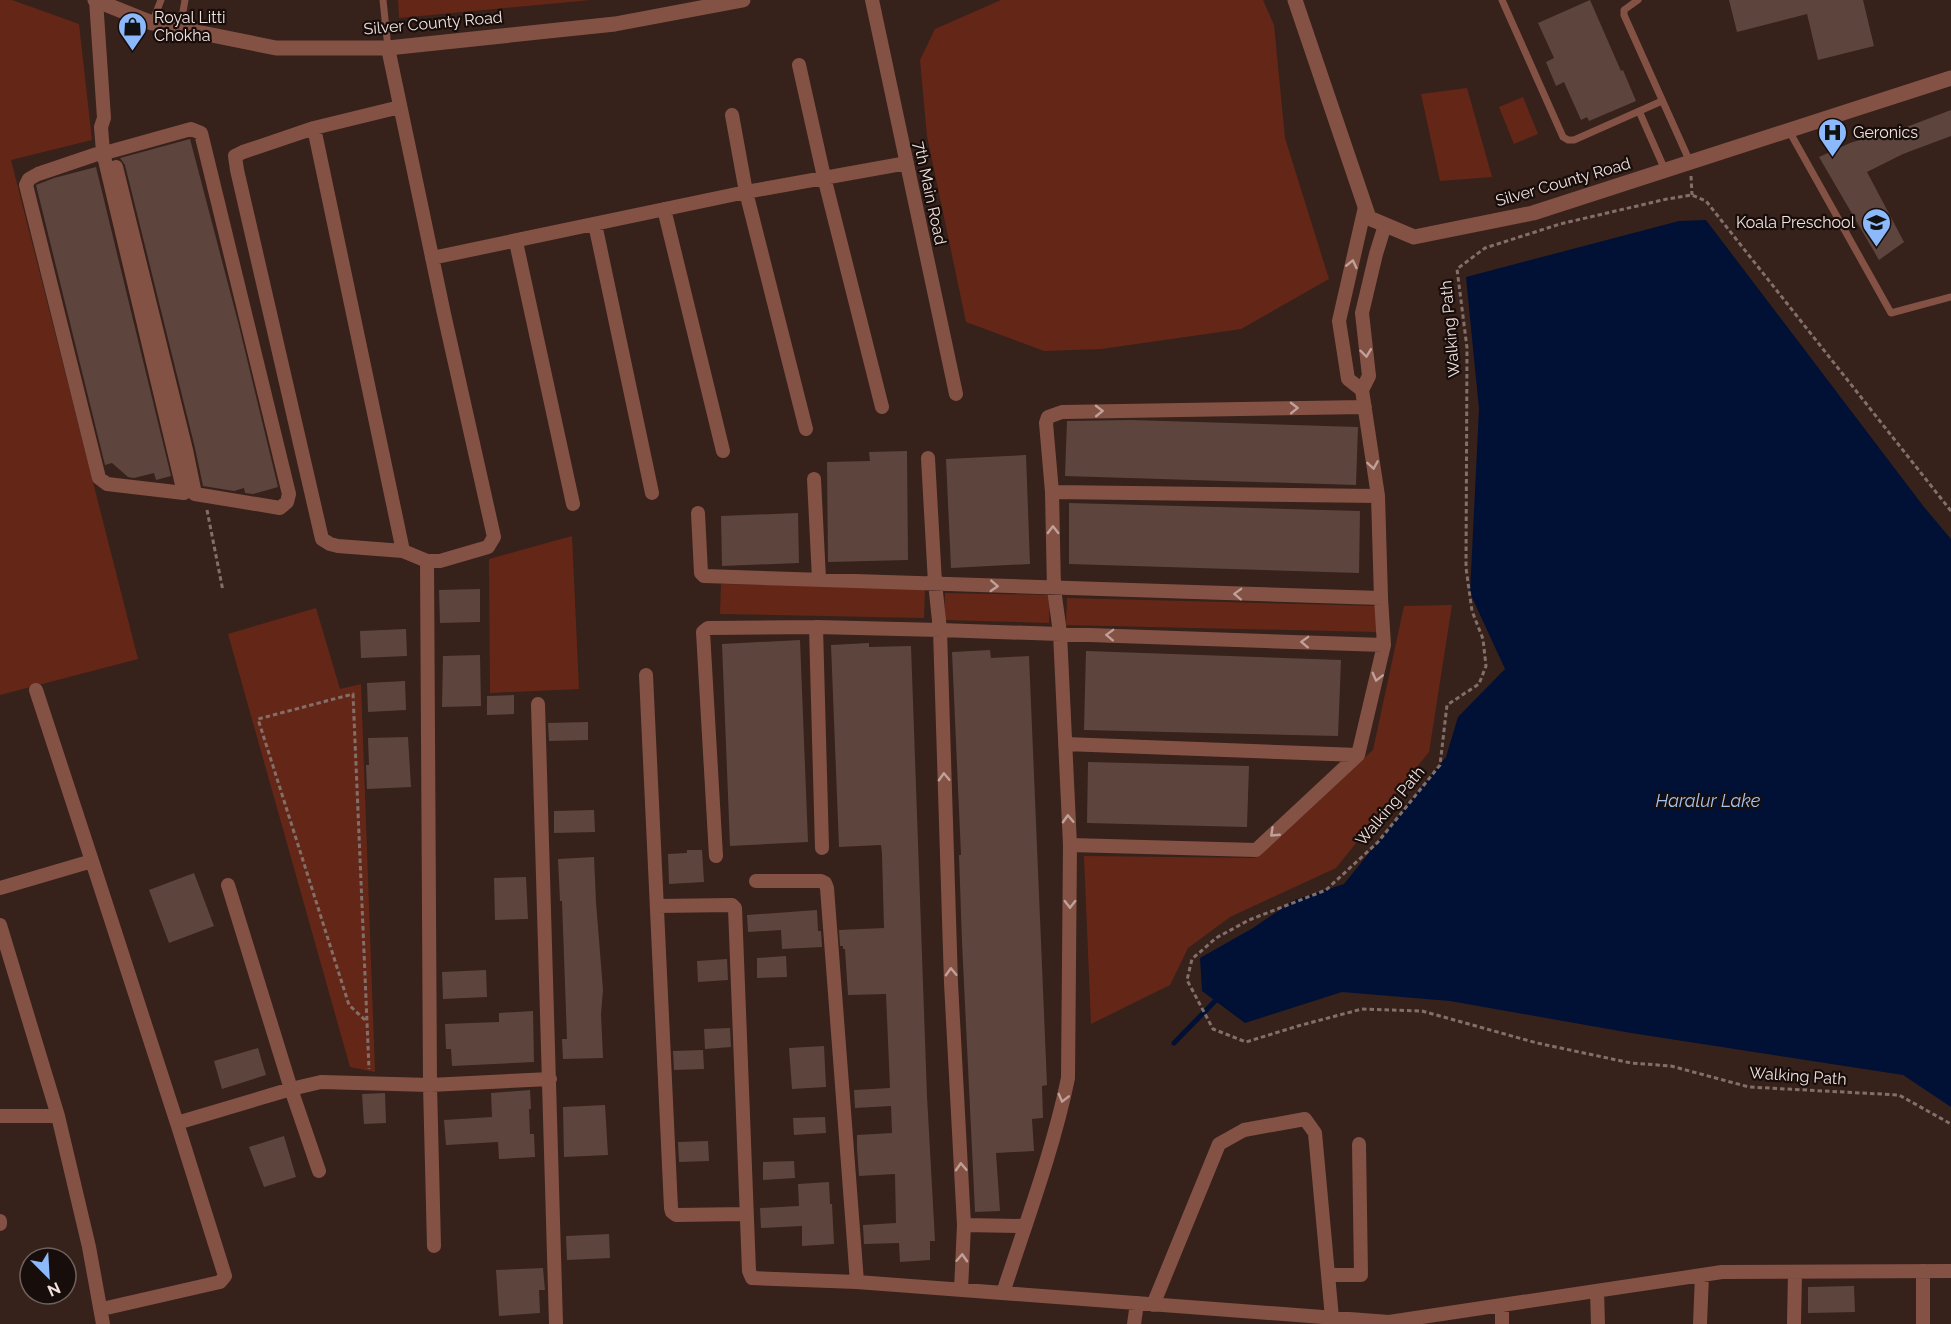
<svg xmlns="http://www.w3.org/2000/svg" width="1951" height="1324" viewBox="0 0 1951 1324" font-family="Raleway,sans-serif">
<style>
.green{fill:#642717}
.water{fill:#001135}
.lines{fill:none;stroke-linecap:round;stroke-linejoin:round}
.stream{stroke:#001135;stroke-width:5}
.building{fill:#5d453e}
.path{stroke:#836f6a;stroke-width:3;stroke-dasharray:4.5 3;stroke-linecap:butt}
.service{stroke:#845245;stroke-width:7}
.minor{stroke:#845245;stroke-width:14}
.tertiary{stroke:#845245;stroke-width:15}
.oneway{stroke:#c0a199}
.labels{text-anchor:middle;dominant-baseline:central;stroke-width:4.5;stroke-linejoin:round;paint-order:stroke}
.poi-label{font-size:16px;fill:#f2e2de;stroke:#170d0b;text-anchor:start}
.street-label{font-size:16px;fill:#f2e2de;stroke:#170d0b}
.water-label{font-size:18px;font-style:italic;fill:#a3c4f3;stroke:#170d0b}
</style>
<rect width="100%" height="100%" fill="#37211b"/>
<path class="green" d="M0,0h12l67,24 13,116 -81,20 127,499 -138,36z
M398,0h193l-192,18z
M1001,0h262l11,25 11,113 44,141 -88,50 -140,20 -57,2 -78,-29 -39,-186 -7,-76 15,-31z
M1467,88l25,89 -52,4 -19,-87z
M1523,97l15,37 -24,10 -15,-37z
M572,536l7,153 -89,4 -1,-134z
M721,584l204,4 -1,30 -204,-4z
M945,593l105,2 -1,28 -105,-3z
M1067,598l311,8 -1,26 -311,-7z
M1452,605l-23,147 -93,116 -106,49 -42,31 -18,37 -79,39 -7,-168 171,2 118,-108 31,-144z
M316,608l24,81 21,-5 14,388 -25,-5 -122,-433z"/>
<path class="water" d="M1706,220l218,287 27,32v568l-48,-32 -272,-42 -181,-32 -108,-9 -97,31 -43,-32 -2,-33 53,-30 41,-28 50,-16 102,-127 12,-40 47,-48 -35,-76 9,-184 -13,-132 213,-56z"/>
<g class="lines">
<path class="stream" d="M1174,1043l45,-46"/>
</g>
<path class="building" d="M1590,0l31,71 2,-1 13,31 -47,20 -2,-4 -6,3 -17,-38 -8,4 -10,-24 8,-4 -16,-35z
M1729,0h134l11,46 -56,14 -11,-46 -70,18z
M1951,110v26l-48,18 -36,18 37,70 -25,18 -60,-103 31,-14 31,-10 2,3z
M190,139l48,183 40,165 -25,7 -8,-1 -1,-5 -10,3 -31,-5 -8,-38 -70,-283 -5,-7z
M96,167l75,309 -15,4 -2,-7 -20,5 -6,-1 -16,-14 -7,2 -69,-280 18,-7z
M1131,420l227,7 -2,58 -291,-9 2,-55z
M907,451l1,109 -80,2 -1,-100 43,-1 -1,-9z
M1026,455l4,109 -79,4 -5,-109z
M1069,503l291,8 -1,62 -290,-9z
M798,513l1,50 -77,3 -1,-50z
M480,589v33l-40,1 -1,-33z
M406,629l1,27 -46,2 -1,-27z
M800,640l8,202 -78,4 -8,-202z
M869,643v4l42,-1 16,450 8,145h-5v19l-30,2 -1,-19 -35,1 -1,-19 33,-2 -1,-49 -36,2 -2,-28v-13l35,-2 -1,-27 -36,2 -1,-18 36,-2 -4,-94 -38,1 -3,-46h-2v-3h-3l-1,-16 45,-2 -2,-74 -1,-9 -42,2 -8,-202z
M990,650l1,8 38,-2 18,429 -5,1 1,32 -11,1 2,32 -38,2 4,58 -25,1 -13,-270 -3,-87h2l-9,-203z
M1086,651l255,9 -3,76 -254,-6z
M480,655l1,51 -39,1 1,-51z
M405,681l1,29 -38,2 -1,-29z
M514,695v19l-27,1v-19z
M588,722v18l-39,1 -1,-18z
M408,737l3,50 -44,2 -1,-24h3l-1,-27z
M1088,762l161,4 -2,61 -160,-4z
M594,810l1,22 -41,1v-22z
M687,850h15l2,32 -35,2 -1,-30 19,-1z
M594,857l2,45 7,88 -2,24 2,44 -40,1 -1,-20h5l-5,-138h-2l-2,-42z
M194,873l20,53 -45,17 -20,-53z
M526,877l2,42 -33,1 -1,-42z
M817,910l1,21h3l1,16 -40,2 -1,-19 -33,2 -1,-17z
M786,956l1,21 -30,1v-20z
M727,959l1,21 -30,2 -1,-21z
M486,970l1,27 -44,2 -1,-27z
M533,1011l1,51 -82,4 -1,-17h-5l-1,-25 54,-2v-9z
M730,1028l1,19 -26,2 -1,-20z
M824,1046l2,41 -34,2 -3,-41z
M258,1048l8,27 -44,14 -8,-28z
M703,1050l1,19 -30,1 -1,-19z
M530,1090l1,19h-2l1,25h4l1,23 -36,2 -1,-17 -52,3 -2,-25 48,-3 -1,-24z
M385,1093l1,30 -22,1 -2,-30z
M605,1105l3,50 -44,2 -1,-50z
M825,1117l1,16 -32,2 -1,-17z
M284,1136l12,41 -32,10 -15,-40z
M708,1141l1,20 -30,1 -1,-20z
M794,1161l1,17 -32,2v-18z
M829,1182l1,22h2l2,40 -32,2v-20l-41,2 -1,-20 39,-2 -1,-22z
M609,1234l1,24 -43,2 -1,-24z
M543,1268l2,22h-6l1,23 -41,3 -3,-46z
M1854,1286l1,26 -47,1v-26z"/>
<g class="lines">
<path class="path" d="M1691,176l1,19
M207,510l16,81
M1951,511l-245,-310 -14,-6 -25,4 -107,25 -75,24 -28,21 10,79 -1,220 6,43 11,28 3,27 -7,18 -32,21 -7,60 -62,77 -52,48 -77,30 -33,18 -24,21 -5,21 26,49 33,13 52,-16 64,-17 60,2 115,32 94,20 40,3 78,21 150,8 52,29
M365,1020l-16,-15 -91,-286 95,-25 16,375"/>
<path class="service" d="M383,0l5,48
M1502,0l61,137 5,3h6l88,-39
M1638,0l-14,10v5l66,147
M152,23l9,-23
M180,29l5,-29
M1639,111l26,59
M1788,129l103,184 60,-16"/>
<path class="minor" d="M96,0l8,118 -3,9 2,25 81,341 -77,-9 -8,-6 -73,-293 3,-6 9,-5 65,-22
M872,0l84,394
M388,48l56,266 50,223 -6,10 -48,14h-13l-24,-10 -65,-5 -8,-2 -8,-5 -85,-369 -2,-14 8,-4 71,-24 86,-21
M799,65l25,112 58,230
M732,115l14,77 60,237
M314,128l89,423
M112,151l79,-22 10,4 88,361 -2,8 -7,6 -85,-14 -9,-44 -70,-283
M1365,207l-26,114 9,58 14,11 16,106 3,102 3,47 -26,110 -102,95 -186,-5 -10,-212 -6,-44 -2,-97 -6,-69 2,-6 14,-5 303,-5
M664,209l59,242
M595,224l57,269
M516,242l57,262
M432,258l314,-66 161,-29
M1362,390l7,-14 -7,-63 14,-59 9,-29
M928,458l7,125 5,47 11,353 13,242 -3,65
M814,479l5,100
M1052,492l326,4
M698,513l3,60 3,3 677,22
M427,561l3,524 4,161
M816,627l6,221
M646,675l25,533 1,4 4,3 69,-1
M36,690l56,171
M538,704l18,620
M1065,744l293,11
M716,856l-13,-224 5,-4 108,-1 124,3 444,15
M756,881h65l4,2 2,5 30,394
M228,885l63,204 28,82
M0,888l92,-27 85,262
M657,906l75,-1 3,3 14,363 3,7 105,4 532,40
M0,925l58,191h-58
M58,1116l31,131 14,77
M0,1221v3
M964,1225l61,1
M1328,1275h33l-2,-131
M1597,1291l1,33
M1003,1293c23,-71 50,-142 65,-215l2,-233
M1153,1305l66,-161 25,-14 61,-11 10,14 17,185
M1502,1305v19
M102,1309l118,-27 5,-6 -48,-153 114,-34 30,-7 109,3 120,-6
M1134,1324l3,-21
M1389,1324v-2l333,-50 229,-1
M1700,1324l2,-49
M1794,1324l1,-52
M1923,1324v-53"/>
<path class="tertiary" d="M95,0l57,23 124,25h112l227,-24 128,-24
M1295,0l74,218 45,19 119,-24 418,-135"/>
</g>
<defs><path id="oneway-chevron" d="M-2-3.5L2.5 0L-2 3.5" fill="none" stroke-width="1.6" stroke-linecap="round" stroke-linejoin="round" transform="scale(1.5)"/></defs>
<g class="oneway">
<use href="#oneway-chevron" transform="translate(1352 264) rotate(-77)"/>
<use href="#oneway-chevron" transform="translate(1366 353) rotate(83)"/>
<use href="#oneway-chevron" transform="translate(1294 408) rotate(-1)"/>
<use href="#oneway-chevron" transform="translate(1099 411) rotate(-1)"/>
<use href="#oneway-chevron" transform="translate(1373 465) rotate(81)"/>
<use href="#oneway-chevron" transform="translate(1053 530) rotate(-91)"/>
<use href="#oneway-chevron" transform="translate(994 586) rotate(3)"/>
<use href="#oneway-chevron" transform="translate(1238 594) rotate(-178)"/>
<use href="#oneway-chevron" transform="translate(1110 635) rotate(-178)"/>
<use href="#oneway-chevron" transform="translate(1305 642) rotate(-178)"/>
<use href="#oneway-chevron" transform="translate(1377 677) rotate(104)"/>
<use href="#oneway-chevron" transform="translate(944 777) rotate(-92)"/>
<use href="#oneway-chevron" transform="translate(1068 819) rotate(-92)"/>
<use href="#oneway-chevron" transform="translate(1274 833) rotate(137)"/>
<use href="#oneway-chevron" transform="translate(1070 904) rotate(90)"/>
<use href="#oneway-chevron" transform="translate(951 972) rotate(-92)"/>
<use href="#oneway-chevron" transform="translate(1063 1098) rotate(104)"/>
<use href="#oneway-chevron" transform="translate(961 1167) rotate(-93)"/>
<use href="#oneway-chevron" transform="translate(962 1258) rotate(-87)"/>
</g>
<defs>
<symbol id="shop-pin" viewBox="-11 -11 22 30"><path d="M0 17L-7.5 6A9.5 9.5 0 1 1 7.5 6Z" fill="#8cb9fc" stroke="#170d0b"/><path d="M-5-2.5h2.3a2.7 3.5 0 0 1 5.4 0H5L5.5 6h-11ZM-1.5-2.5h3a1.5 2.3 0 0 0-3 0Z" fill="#111"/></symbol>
<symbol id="hospital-pin" viewBox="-11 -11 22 30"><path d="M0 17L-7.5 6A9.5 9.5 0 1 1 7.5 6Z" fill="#8cb9fc" stroke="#170d0b"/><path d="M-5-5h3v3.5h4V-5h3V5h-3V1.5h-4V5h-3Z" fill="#111"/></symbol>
<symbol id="school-pin" viewBox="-11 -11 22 30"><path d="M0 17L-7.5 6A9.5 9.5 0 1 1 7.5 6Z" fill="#8cb9fc" stroke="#170d0b"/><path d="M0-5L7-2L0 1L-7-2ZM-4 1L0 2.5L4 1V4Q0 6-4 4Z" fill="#111"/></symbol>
</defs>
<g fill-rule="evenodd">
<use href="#shop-pin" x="116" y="10" width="33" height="45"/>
<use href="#hospital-pin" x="1816" y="116" width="33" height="45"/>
<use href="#school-pin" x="1860" y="206" width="33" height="45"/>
</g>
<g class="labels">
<g class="poi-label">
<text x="154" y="17">Royal Litti<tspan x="154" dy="18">Chokha</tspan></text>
<text x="1853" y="132">Geronics</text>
<text x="1855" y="222" text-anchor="end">Koala Preschool</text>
</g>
<g class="street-label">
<text transform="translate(433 23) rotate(-5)">Silver County Road</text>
<text transform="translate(1563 182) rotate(-16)">Silver County Road</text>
<text transform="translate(930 193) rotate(78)">7th Main Road</text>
<text transform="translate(1450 329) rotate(-95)">Walking Path</text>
<text transform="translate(1390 806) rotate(-50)">Walking Path</text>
<text transform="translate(1798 1076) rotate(4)">Walking Path</text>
</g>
<g class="water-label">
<text x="1708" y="800">Haralur Lake</text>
</g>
</g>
<g transform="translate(48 1276) rotate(156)"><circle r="28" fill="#170d0b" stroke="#6f625f" stroke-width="1.5"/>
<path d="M0-4.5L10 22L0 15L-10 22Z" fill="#8cb9fc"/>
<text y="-9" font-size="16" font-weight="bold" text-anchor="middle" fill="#f2e2de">N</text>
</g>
</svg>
